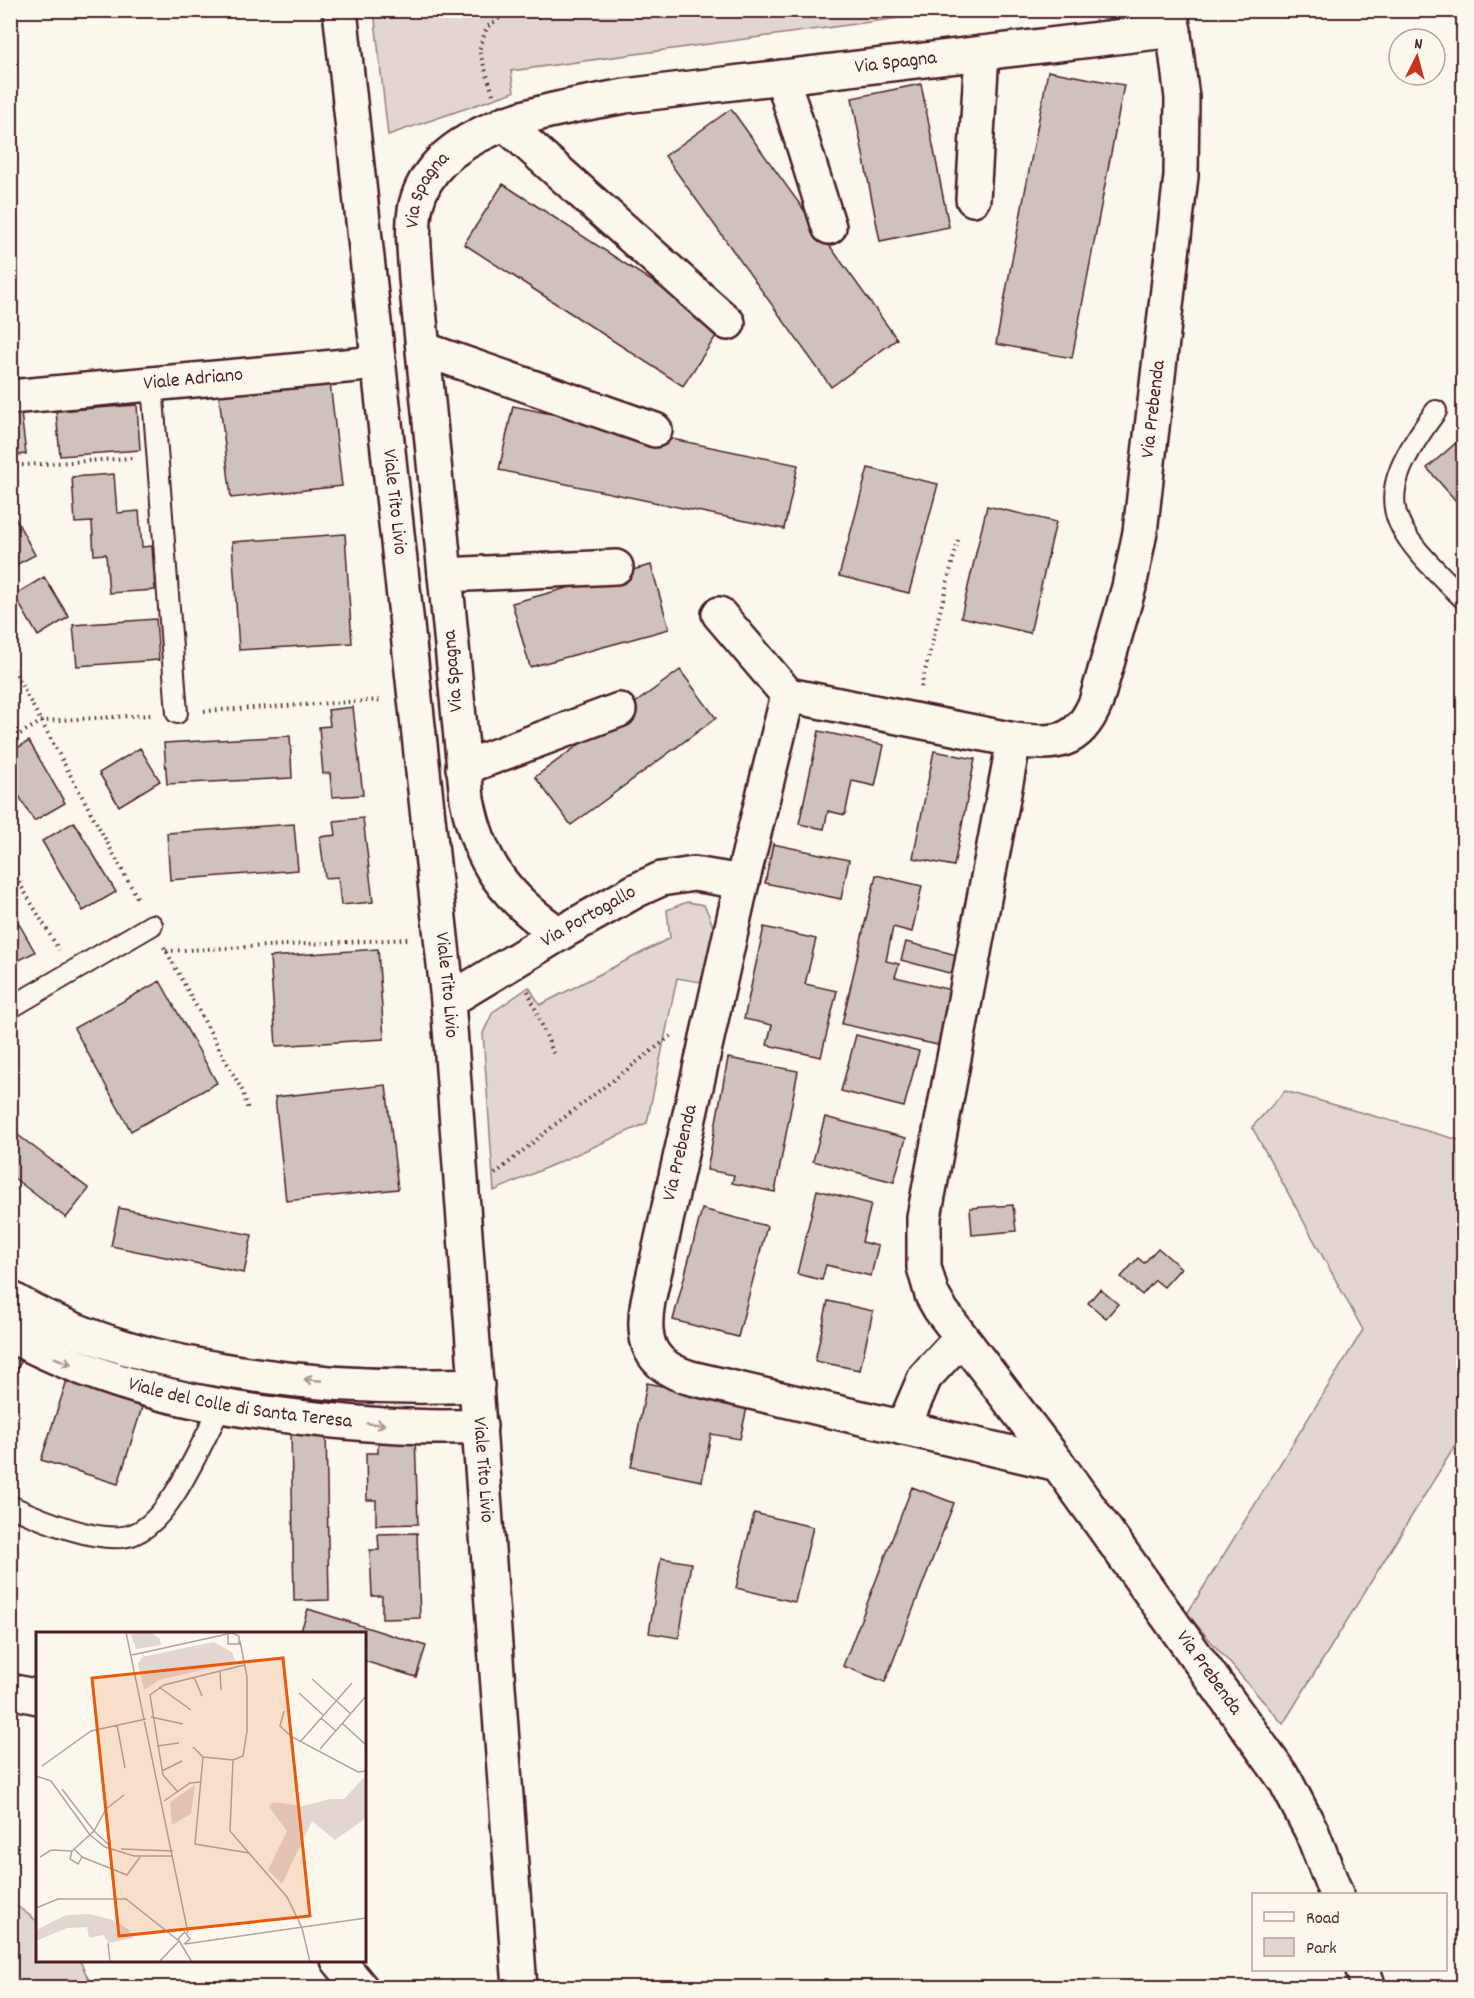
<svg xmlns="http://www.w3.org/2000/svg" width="1474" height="1998" viewBox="0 0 1474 1998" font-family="Dekko,sans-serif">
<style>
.green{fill:#e2d7d0;stroke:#967b7e;stroke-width:1.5}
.building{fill:#cfc2bc;stroke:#4a1f2b;stroke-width:1.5}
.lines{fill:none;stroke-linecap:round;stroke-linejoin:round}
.service-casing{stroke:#4a1f2b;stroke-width:24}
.minor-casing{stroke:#4a1f2b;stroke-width:38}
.path{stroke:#4a1f2b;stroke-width:4;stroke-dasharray:1.5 4.5;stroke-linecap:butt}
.service{stroke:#fbf7ec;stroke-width:20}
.minor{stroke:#fbf7ec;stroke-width:33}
.oneway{stroke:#ab9695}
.labels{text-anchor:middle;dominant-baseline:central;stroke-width:4.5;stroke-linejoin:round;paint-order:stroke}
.street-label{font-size:20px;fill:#4a1f2b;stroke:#fbf7ec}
.inset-road{fill:none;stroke:#b4a19f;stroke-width:1.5}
.view{fill:#e8590c;fill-opacity:0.15;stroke:#e8590c;stroke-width:3}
.inset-edge{fill:none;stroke:#4a1f2b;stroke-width:3}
</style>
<rect width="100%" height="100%" fill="#fbf7ec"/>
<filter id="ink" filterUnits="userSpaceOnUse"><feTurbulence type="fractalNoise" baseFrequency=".0167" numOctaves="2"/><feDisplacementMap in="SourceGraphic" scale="12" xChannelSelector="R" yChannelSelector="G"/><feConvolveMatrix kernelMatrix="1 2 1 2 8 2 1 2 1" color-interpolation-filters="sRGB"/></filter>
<g filter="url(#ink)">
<path class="green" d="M374,11v-1l576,1 -439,60 3,21 -126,43z
M687,902l17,3c17,31 11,46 3,78l-30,-5 -30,145 -153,68 -11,-158 10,-21 36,-25 11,18 130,-67 -3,-28z
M1285,1091l178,50v292l-180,291 -96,-110 176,-284 -111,-203z
M10,1901l27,20 1,39 42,1 12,26h-81z"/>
<path class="building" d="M1048,71l76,14 -52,273 -76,-14z
M921,84l28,143 -69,14 -28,-143z
M731,109l166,230 -66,48 -166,-231z
M503,184l219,143 -39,59 -219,-142z
M330,382l12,104 -111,12 -12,-103z
M137,405l3,45 -80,6 -4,-45z
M513,406l285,59 -14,64 -285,-59z
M21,413l5,41 -16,2v-42z
M1464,436v74l-37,-42z
M868,468l70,16 -29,109 -70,-17z
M114,474l3,39 22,-2 3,36 10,-1 3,44 -46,3 -3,-39 -12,1 -2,-33 -17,1 -3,-46z
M987,506l69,16 -26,111 -69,-16z
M10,508l25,47 -25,13z
M345,534l7,109 -113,7 -7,-108z
M651,565l18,64 -139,38 -18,-64z
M44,577l25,40 -31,19 -24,-41z
M156,619l3,41 -82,6 -4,-41z
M680,670l36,48 -145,107 -36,-48z
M353,707l10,88 -31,2 -2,-24 -7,1 -4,-47 11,-1 -2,-16z
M819,731l65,14 -9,41 -23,-5 -7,34 -17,-4 -4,18 -25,-5z
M290,736l2,42 -125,6 -3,-41z
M29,741l36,62 -31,18 -24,-40v-29z
M140,748l20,33 -41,25 -20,-33z
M934,751l41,8 -21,107 -41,-8z
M363,818l10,84 -32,3 -3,-28 -13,1 -5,-41 16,-2 -2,-14z
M74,822l42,70 -33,19 -41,-70z
M294,824l4,46 -128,10 -3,-47z
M773,844l76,16 -8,39 -76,-16z
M876,875l46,11 -10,46 -19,-5 -7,34 13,3 -4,13 56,13 -13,55 -96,-21z
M10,908l25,44 -25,13z
M764,927l52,12 -11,45 32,7 -16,66 -54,-12 5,-20 -28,-6z
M906,942l51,13 -4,19 -52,-14z
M378,949l6,90 -108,7 -6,-89z
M160,981l57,102 -86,48 -57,-103z
M856,1035l63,16 -15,56 -63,-16z
M728,1058l70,13 -23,121 -43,-9 2,-8 -27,-5z
M386,1085l12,104 -112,12 -11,-104z
M825,1117l81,21 -12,44 -81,-21z
M10,1129l79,60 -23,29 -56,-43z
M817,1190l54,14 -9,38 16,4 -7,30 -45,-11 -4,15 -25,-6z
M1013,1205l3,26 -44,4 -2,-27z
M119,1208l133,27 -8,38 -133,-27z
M702,1209l65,17 -29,111 -65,-17z
M1158,1248l23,20 -17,19 -9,-7 -13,15 -21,-18 17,-19 6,5z
M1100,1289l18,15 -12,14 -18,-15z
M828,1301l45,10 -13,59 -45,-9z
M10,1349l14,8 -14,24z
M69,1374l76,24 -27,86 -77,-24z
M647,1383l101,20 -8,36 -29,-5 -9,47 -71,-14z
M326,1427l3,173 -35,1 -3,-173z
M415,1436l3,88 -42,1v-25h-9l-1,-47h12v-16z
M912,1487l42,16 -69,179 -42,-16z
M754,1513l59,14 -18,75 -59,-14z
M417,1533l3,85 -38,1v-23h-10l-2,-46h9l-1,-16z
M661,1558l30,5 -12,75 -30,-5z
M308,1609l118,37 -10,31 -52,-16v-27h-64z"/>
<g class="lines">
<defs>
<path id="service" d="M152,384l25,329
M1436,411c-69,93 -48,113 28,188
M10,1008l142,-83
M10,1506c29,13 94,41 124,28 38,-15 67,-92 87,-127"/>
<g id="minor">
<path id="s1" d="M340,10l108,991 72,987"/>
<path d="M782,77l47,150"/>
<path d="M504,123l224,200"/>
<path d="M973,199l9,-146"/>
<path d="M423,349l232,81"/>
<path id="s2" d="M10,397l368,-34"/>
<path d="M445,575l171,-8"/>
<path id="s3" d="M719,614l69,81 226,45 -90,477v50l8,28 8,14 118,155 227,316 27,52 24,62"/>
<path d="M788,695l-46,187 -94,419c-7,40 1,65 43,77l367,86"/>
<path id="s4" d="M1014,740c42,5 65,4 82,-38l33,-115 11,-55 41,-356 1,-78 -11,-88"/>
<path d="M463,768l156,-58"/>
<path id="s5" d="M559,934c-53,-36 -80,-72 -92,-135l-51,-520c-1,-24 -5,-50 0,-74 20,-82 142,-96 209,-109l549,-66"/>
<path id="s6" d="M448,1001l111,-67 78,-44 24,-11 33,-5 48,8"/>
<path d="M10,1298c126,76 322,93 467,87"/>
<path id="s7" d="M10,1335c102,54 193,72 306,84 54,6 109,10 164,7"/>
<path d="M903,1428l22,-51 35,-38"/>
<path d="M10,1691l28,6"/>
<path d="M338,1960l23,28"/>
<path d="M1363,1970l6,18"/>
</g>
</defs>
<use href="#service" class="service-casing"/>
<use href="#minor" class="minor-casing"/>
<path class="path" d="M493,94l-14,-44 8,-23 20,-14 31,4 16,-7
M10,466l122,-8
M10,664l129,237
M921,687l37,-147
M204,711l178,-11
M10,740l32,-19 109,-6
M10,867l49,83
M164,947l79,145 5,18
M166,951l242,-12
M528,991l27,66
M495,1174l58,-48 118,-90"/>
<use href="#service" class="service"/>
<use href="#minor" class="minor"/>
</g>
<defs><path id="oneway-shaft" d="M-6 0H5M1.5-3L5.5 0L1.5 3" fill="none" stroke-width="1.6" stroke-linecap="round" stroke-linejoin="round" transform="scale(1.5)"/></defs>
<g class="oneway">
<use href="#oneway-shaft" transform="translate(63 1361) rotate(22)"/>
<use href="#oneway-shaft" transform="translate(313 1380) rotate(-175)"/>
<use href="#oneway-shaft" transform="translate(376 1424) rotate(3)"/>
</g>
</g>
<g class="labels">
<g class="street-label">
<text stroke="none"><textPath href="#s5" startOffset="1287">Via Spagna</textPath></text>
<text stroke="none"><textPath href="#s5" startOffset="783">Via Spagna</textPath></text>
<text stroke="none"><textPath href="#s2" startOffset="184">Viale Adriano</textPath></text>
<text stroke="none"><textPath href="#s4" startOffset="400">Via Prebenda</textPath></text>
<text stroke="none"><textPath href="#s1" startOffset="495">Viale Tito Livio</textPath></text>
<text transform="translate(454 671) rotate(-95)">Via Spagna</text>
<text stroke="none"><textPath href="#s6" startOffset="164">Via Portogallo</textPath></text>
<text stroke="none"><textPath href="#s1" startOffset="981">Viale Tito Livio</textPath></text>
<text transform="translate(681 1153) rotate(-77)">Via Prebenda</text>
<text stroke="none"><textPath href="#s7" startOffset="242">Viale del Colle di Santa Teresa</textPath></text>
<text stroke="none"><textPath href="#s1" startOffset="1467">Viale Tito Livio</textPath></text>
<text stroke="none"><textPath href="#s3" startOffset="1370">Via Prebenda</textPath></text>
</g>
</g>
<g transform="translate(36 1632)">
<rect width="330" height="330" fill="#fbf7ec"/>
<path d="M94,0h20l10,7 1,6 -25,4zM178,10l18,10 4,10 -77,18 -15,10 -6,-26 4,-7zM330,143v43l-31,22 -23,-19 -30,63 -14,-14 19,-39 -18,-24 4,-5 29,4 28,-7h14zM159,153l-4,29 -19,11 -2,-23zM54,282l23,6 15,9 6,9 -25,5 -6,-8 -14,3 -2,-11 -20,1 -31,13v-11l30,-15z" fill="#e2d7d0"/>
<path class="inset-road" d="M90,0l62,301M96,23l100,-22 7,3v8h-11v-9M184,39l1,19M158,45l8,19M276,47l39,35M123,55l32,23M263,61l24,22M248,79l-4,15 12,11 66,35 8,-1M115,85l32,7M285,86l15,13M306,91l24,22M81,93l8,43M264,110l52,-59M121,114l22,-3M157,115l10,10 30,3 -3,71 57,66 15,31 8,34M284,117l46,-53M167,125l-8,87 54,9M197,128l10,-4 4,-25v-54l-7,-36M6,134l49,-35 55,-12M126,139l20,-10M0,144l15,5 39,54 15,12 29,9h39M26,157l32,42 14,13M141,159l-14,-16 -13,-80 14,-10 80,-20M128,169l26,-18 10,-1M85,217l52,2M36,219l-2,8 8,5 4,-7 -8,-8M4,225l11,-7 21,1 22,-20 12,-22 18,-14M46,225l45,18 13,-18M0,276l22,-9h68l53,42 -20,21M72,311l2,19M148,312l6,-5 -5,-7 -7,7 14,23M149,312l181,-26"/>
<path class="view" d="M247,26l27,258 -191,20 -27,-258z"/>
<rect width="330" height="330" class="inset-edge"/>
</g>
<rect width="1474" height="1998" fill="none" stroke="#fbf7ec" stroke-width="36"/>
<rect x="18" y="18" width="1438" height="1962" fill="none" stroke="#4a1f2b" stroke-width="2" filter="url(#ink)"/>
<rect x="1252" y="1893" width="195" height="78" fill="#fbf7ec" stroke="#b4a19f" stroke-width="1.5"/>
<rect x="1264" y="1912" width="30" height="9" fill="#fbf7ec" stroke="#b4a19f" stroke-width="1.5"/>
<text x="1306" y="1923" font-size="18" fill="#4a1f2b">Road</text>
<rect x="1264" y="1938" width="30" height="18" fill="#e2d7d0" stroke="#b4a19f" stroke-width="1.5"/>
<text x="1306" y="1953" font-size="18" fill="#4a1f2b">Park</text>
<g transform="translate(1417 57) rotate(6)"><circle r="28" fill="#fbf7ec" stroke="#b4a19f" stroke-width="1.5"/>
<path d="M0-4.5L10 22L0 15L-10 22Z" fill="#c8321e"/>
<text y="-9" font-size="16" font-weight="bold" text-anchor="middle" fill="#4a1f2b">N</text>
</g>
</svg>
